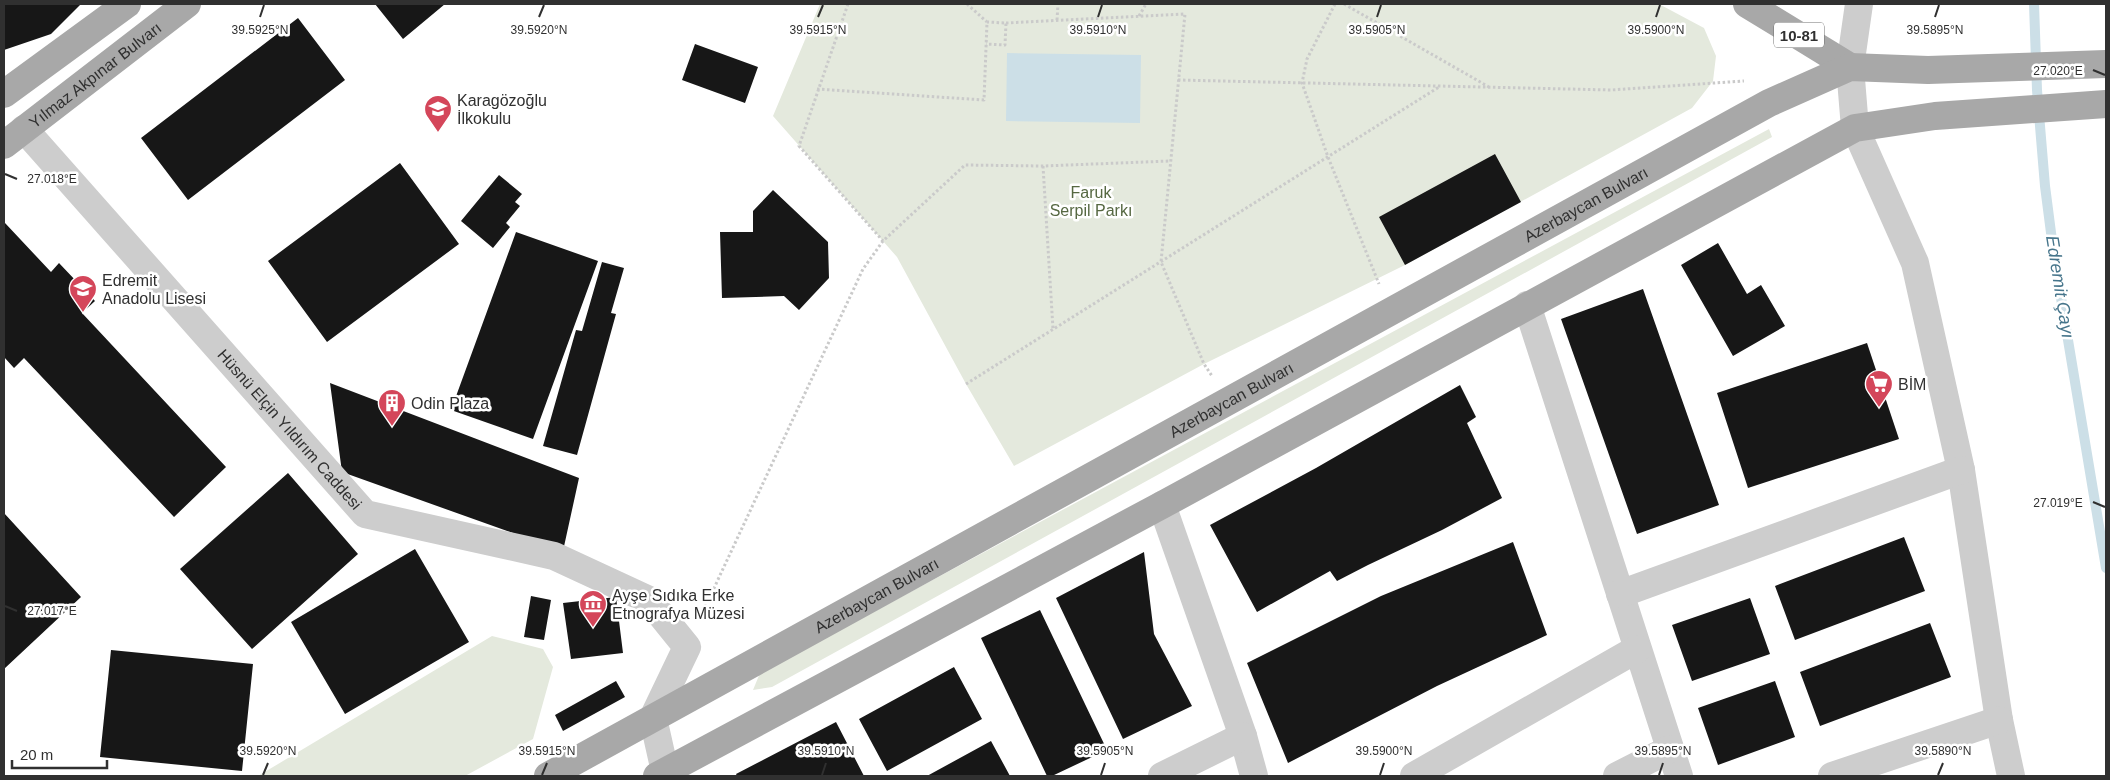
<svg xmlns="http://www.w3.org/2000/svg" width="2110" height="780" viewBox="0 0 2110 780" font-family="Helvetica,sans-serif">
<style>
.green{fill:#e4e9dd}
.water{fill:#ccdfe7}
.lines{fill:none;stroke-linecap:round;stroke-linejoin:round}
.stream{stroke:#ccdfe7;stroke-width:10}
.building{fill:#171717}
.path{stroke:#cacaca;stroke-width:3;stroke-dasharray:2.5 2.5;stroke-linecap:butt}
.minor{stroke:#cdcdcd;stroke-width:28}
.major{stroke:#a8a8a8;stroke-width:28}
.ticks{fill:none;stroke:#303030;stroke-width:2}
.labels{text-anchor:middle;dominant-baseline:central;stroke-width:5;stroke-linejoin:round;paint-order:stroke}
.shield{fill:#fff;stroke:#6e6e6e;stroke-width:1}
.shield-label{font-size:15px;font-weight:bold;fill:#303030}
.street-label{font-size:16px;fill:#303030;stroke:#fff}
.poi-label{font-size:16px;fill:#303030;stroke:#fff;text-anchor:start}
.park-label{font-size:16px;fill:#566842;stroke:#fff}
.water-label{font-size:18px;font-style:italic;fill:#46758b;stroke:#fff}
.ticks-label{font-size:12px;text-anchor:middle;fill:#303030;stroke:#fff;stroke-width:5;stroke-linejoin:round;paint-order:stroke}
</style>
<rect width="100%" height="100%" fill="#fff"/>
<path class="green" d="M820,4h839l45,24 12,28 -3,25 -21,27 -287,157 -201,99 -190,102 -48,-82 -69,-127 -124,-141z
M1769,129l3,8 -1000,550 -19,3 7,-17z
M492,636l51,13 10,18 -20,72 -68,37h-207z"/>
<path class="water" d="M1007,53l134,2 -1,68 -134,-2z"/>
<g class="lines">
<path class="stream" d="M2034,4l3,86 8,96 9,70 52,312"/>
</g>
<path class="building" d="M4,4h77l-30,30 -47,16z
M375,4h70l-42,35z
M298,18l47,62 -157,120 -47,-62z
M695,44l63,23 -13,36 -63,-23z
M1495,154l26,48 -116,63 -26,-48z
M400,163l59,81 -132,98 -59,-81z
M499,175l23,19 -7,8 5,4 -14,17 4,4 -17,21 -32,-27z
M773,190l55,52 1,36 -30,32 -15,-14 -62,2 -2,-66h33v-21z
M5,223l46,49 8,-9 36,38 -13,12 144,154 -52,50 -150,-159 -10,10 -10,-11z
M516,232l82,29 -65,178 -82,-29z
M1718,243l29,51 14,-9 24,41 -52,30 -52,-91z
M602,262l22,6 -13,45 5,1 -39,141 -34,-9 33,-116 6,1z
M1643,289l76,216 -82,29 -76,-215z
M1867,343l32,96 -151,49 -31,-95z
M330,383l249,95 -16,73 -221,-79z
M1460,385l16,32 -9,6 35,75 -60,32 -74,35 -31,16 -7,-10 -73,41 -47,-87 106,-57z
M288,473l70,81 -106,95 -72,-80z
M4,513l77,84 -77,72z
M1904,537l21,54 -130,49 -20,-54z
M1513,542l34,93 -110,51 -149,77 -41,-100 134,-67z
M415,549l54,93 -124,72 -54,-92z
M1144,552l10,82 38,72 -69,33 -67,-141z
M531,596l20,4 -7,40 -20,-3z
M616,597l7,56 -52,6 -8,-56z
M1750,598l20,56 -78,27 -20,-56z
M1040,610l67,140 -55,26h-5l-66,-138z
M1930,623l21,54 -131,49 -20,-54z
M111,650l142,14 -11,107 -142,-14z
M954,667l28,52 -95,52 -28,-52z
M616,681l9,16 -62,34 -8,-16z
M1775,681l20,56 -77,28 -20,-57z
M836,722l28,54h-127l-1,-2z
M991,741l19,35h-83z"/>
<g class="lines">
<path class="path" d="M848,4l-49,142 84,95
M967,4l20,18
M1335,4l-28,55 -5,24 26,74 51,127
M1344,4l145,83
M1139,16l7,-12
M1057,20l1,-16
M1006,23l179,-9 -24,248 43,102 8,12
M1178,80l433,10 133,-9
M817,89l167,11 3,-78 19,1 -1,22 -19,-1
M1043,166l10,163
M966,384l473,-297
M701,616l162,-347 20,-28 82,-76 78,1 127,-5"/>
<g class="minor">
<path d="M1859,4l-9,63 5,61 60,135 46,207 38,250 12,56"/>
<path id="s1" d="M24,129l341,385 189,42 95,44 38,47 -34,71 13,58"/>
<path d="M1527,305l152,471"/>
<path d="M1162,505l81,231 11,40"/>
<path d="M1620,594l341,-124"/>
<path d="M1162,776l81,-40"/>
<path d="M1414,776l223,-127"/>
<path d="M1617,776l53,-27"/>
<path d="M1832,776l167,-56"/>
</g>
<g class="major">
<path d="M1747,4l103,63"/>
<path d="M4,94l123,-90"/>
<path id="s2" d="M4,145l183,-141"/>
<path id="s3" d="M548,776l1221,-673 81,-36 78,3 178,-6"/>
<path d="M657,776l505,-271 693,-377 80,-12 171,-12"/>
</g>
</g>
<path class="ticks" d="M260,17l4,-12M539,17l5,-12M818,17l5,-12M1098,17l4,-12M1377,17l4,-12M1656,17l4,-12M1935,17l4,-12M2093,70l12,5M5,174l12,5M2093,502l12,5M5,606l12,5M263,775l5,-12M542,775l5,-12M822,775l4,-12M1101,775l4,-12M1380,775l4,-12M1659,775l4,-12M1938,775l5,-12"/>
<defs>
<symbol id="school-pin" viewBox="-11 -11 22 30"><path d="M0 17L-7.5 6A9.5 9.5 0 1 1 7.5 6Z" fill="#d4465a" stroke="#fff"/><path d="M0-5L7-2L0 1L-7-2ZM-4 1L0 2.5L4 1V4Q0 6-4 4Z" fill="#fff"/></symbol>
<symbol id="supermarket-pin" viewBox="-11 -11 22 30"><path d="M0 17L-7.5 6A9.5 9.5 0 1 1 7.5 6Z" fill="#d4465a" stroke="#fff"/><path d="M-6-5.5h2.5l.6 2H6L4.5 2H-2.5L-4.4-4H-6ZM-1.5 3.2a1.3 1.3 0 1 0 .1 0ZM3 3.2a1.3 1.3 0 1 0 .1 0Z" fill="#fff"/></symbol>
<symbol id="building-pin" viewBox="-11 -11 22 30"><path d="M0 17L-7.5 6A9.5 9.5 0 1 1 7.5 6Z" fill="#d4465a" stroke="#fff"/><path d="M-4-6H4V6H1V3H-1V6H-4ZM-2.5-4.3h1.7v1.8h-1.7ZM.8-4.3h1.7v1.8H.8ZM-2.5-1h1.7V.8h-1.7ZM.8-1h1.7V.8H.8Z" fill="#fff"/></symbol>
<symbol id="museum-pin" viewBox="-11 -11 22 30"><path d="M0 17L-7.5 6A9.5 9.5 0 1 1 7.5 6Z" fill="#d4465a" stroke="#fff"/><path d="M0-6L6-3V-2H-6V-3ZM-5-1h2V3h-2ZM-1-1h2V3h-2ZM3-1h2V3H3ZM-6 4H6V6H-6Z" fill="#fff"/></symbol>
</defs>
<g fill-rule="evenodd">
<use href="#school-pin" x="422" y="93" width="32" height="43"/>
<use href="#school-pin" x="67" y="273" width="32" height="43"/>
<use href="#supermarket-pin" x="1863" y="368" width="32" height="43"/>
<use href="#building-pin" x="376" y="387" width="32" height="43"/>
<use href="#museum-pin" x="577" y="588" width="32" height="43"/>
</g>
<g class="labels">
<rect class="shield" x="1774" y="22.5" width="50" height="25" rx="4"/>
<g class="shield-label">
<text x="1799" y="35">10-81</text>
</g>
<g class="street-label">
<text stroke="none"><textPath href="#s2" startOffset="115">Yılmaz Akpınar Bulvarı</textPath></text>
<text stroke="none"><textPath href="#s3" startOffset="1185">Azerbaycan Bulvarı</textPath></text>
<text stroke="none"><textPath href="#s3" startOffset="780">Azerbaycan Bulvarı</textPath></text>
<text stroke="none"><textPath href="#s1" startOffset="401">Hüsnü Elçin Yıldırım Caddesi</textPath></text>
<text stroke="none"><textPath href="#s3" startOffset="375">Azerbaycan Bulvarı</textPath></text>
</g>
<g class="poi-label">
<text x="457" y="100">Karagözoğlu<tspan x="457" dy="18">İlkokulu</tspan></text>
<text x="102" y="280">Edremit<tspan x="102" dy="18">Anadolu Lisesi</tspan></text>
<text x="1898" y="384">BİM</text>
<text x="411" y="403">Odin Plaza</text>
<text x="612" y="595">Ayşe Sıdıka Erke<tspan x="612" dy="18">Etnografya Müzesi</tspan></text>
</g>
<g class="park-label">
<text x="1091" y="192">Faruk<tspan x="1091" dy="18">Serpil Parkı</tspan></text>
</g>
<g class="water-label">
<text transform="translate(2060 287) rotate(81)">Edremit Çayı</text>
</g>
</g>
<g class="ticks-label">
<text x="260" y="34">39.5925°N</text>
<text x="539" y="34">39.5920°N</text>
<text x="818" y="34">39.5915°N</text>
<text x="1098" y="34">39.5910°N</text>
<text x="1377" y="34">39.5905°N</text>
<text x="1656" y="34">39.5900°N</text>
<text x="1935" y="34">39.5895°N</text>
<text x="2058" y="75">27.020°E</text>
<text x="52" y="183">27.018°E</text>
<text x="2058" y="507">27.019°E</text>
<text x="52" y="615">27.017°E</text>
<text x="268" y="755">39.5920°N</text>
<text x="547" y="755">39.5915°N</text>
<text x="826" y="755">39.5910°N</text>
<text x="1105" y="755">39.5905°N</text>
<text x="1384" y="755">39.5900°N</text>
<text x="1663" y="755">39.5895°N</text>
<text x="1943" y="755">39.5890°N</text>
</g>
<rect width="2110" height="780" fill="none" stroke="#303030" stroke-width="10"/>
<path d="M12 760v8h95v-8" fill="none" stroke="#303030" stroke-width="2.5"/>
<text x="20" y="760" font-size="15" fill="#303030" stroke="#ffffff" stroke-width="4" paint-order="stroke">20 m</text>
</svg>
